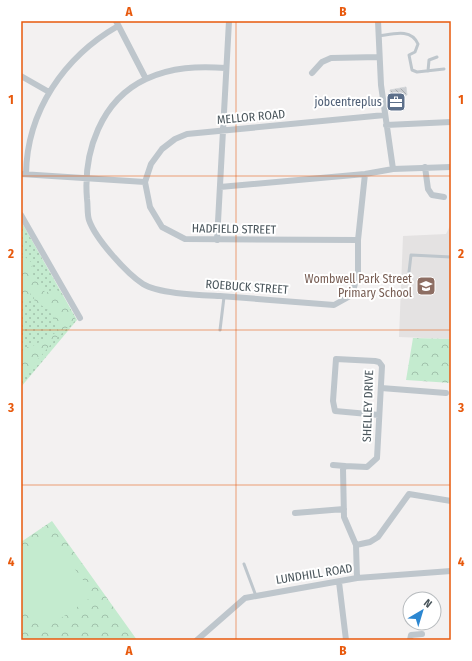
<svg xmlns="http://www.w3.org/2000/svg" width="472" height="661" viewBox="0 0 472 661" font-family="'Fira Sans Condensed',sans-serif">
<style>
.education{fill:#e4e2e2}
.grass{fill:url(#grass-dots)}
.forest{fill:url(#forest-crowns)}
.pitch{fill:#c4ebcf}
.building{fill:url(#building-back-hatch);stroke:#d5d8db}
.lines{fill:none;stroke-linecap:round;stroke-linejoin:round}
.service{stroke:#bec6cc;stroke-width:3}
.minor{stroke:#bec6cc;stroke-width:6}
.grid{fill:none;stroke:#e8590c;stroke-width:1;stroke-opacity:0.55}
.labels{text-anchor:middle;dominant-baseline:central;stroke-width:4;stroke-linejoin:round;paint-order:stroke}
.service-label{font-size:12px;fill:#4e5e75;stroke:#fff;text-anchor:end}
.street-label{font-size:12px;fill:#4a565c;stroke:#fff}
.education-label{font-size:12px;fill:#785e54;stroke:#fff;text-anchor:end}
.neatline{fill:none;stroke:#e8590c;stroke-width:1.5}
.grid-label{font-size:13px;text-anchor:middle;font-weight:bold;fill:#e8590c}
</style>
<defs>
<pattern id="grass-dots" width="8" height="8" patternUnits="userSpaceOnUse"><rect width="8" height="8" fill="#c4ebcf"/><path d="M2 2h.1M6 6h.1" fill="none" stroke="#a1c1ab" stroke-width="1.8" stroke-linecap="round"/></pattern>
<pattern id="forest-crowns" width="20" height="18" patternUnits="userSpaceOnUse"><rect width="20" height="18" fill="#c4ebcf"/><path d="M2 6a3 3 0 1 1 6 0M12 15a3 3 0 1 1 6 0" fill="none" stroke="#a1c1ab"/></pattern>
<pattern id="building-back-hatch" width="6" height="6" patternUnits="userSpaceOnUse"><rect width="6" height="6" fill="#cbced2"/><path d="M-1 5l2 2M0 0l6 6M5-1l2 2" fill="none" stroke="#a7aaae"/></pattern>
</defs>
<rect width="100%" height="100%" fill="#f3f1f1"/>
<path class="education" d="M451,224v115l-52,-2 4,-101 43,-2z"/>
<path class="grass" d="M21,221l56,99 -56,67z"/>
<path class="forest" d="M24,256l8,7 1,14 9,7 3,9 10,-4 5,3 16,28 -16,15 -7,-19 -8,-9 -10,-4 -3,-14 -3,10 -3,2 -5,-1v-15l3,-5 -3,-2v-21z
M57,332l1,4 -37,43v-25l3,-7h7z
M413,338l38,1v44l-45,-3z
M52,521l85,119h-116v-98z"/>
<path class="pitch" d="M49,534l45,61 -50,35 -23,-32v-44z"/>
<path class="building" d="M406,87l1,8 -7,1 1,11 -8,1 -3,-18z"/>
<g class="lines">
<path class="service" d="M379,36c14,-2 32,-8 39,8l-3,8 -6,3 3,15 5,2 27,-3
M428,71l1,-11 8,-3
M409,272l2,-17 40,2
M220,330l4,-33
M244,564l12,32"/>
<path class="minor" d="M116,21l30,58
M378,21l3,64 12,84
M226,68c-28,-2 -54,-1 -80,11 -45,21 -63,73 -59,120 1,6 0,15 2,21 6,18 37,53 54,64 16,10 57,11 77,12 38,3 76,6 114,9l18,-10 6,-23v-32l7,-66
M312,73l10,-11 9,-4 48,-1
M21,76l28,16
M386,125l65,-3
M425,167l3,22 4,6 12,2
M21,174l124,8
M26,174c1,-63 38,-117 92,-148
M220,187l145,-13 28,-5 58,-2
M21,215l59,103
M217,240l12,-219
M358,240l-173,-1 -23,-12 -12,-20 -5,-25 6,-18 11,-15 13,-10 12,-5 198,-19
M381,388l65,5
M333,465l12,1
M295,513l49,-4
M356,545l14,-3 8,-5 31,-43 42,7
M357,578l-1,-33 -12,-28 -1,-48 2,-3 22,1 10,-9 5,-92 -3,-4 -4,-1 -39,-2 -3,42 2,10 44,4
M339,582l7,58
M197,640l48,-42 112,-20 94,-7
M410,640l1,-5 11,-1"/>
</g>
<path class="grid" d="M236,21v619M21,176h430M21,330h430M21,485h430"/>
<defs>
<symbol id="office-square" viewBox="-11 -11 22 22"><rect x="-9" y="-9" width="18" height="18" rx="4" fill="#5c6f8a" stroke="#fff"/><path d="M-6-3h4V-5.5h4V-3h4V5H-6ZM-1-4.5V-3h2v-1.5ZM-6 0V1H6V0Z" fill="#fff"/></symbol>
<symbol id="school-square" viewBox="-11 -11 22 22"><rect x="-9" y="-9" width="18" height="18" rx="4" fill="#8d6e63" stroke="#fff"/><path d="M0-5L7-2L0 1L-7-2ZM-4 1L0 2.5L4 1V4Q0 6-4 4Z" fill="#fff"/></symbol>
</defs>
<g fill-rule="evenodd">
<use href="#office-square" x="385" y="91" width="22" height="22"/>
<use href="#school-square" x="415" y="275" width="22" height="22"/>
</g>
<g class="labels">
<g class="service-label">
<text x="382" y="102">jobcentreplus</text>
</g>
<g class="street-label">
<text transform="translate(251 117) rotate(-5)">MELLOR ROAD</text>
<text transform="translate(234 229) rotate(1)">HADFIELD STREET</text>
<text transform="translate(247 287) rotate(4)">ROEBUCK STREET</text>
<text transform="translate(368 406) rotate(-88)">SHELLEY DRIVE</text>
<text transform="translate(314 574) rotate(-9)">LUNDHILL ROAD</text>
</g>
<g class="education-label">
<text x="412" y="279">Wombwell Park Street<tspan x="412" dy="14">Primary School</tspan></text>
</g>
</g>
<rect width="472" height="661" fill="none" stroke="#ffffff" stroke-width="44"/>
<g transform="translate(422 611) rotate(38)"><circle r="19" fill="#ffffff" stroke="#b7bbbe"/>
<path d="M0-3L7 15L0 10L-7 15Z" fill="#2c87d1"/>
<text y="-6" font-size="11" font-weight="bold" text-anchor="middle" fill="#4a565c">N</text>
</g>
<rect x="22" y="22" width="428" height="617" class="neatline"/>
<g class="grid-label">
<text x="129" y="16">A</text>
<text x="343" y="16">B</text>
<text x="11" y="104">1</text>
<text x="461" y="104">1</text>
<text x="11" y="258">2</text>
<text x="461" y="258">2</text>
<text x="11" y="412">3</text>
<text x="461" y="412">3</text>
<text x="11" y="566">4</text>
<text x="461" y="566">4</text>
<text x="129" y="655">A</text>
<text x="343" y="655">B</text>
</g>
</svg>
